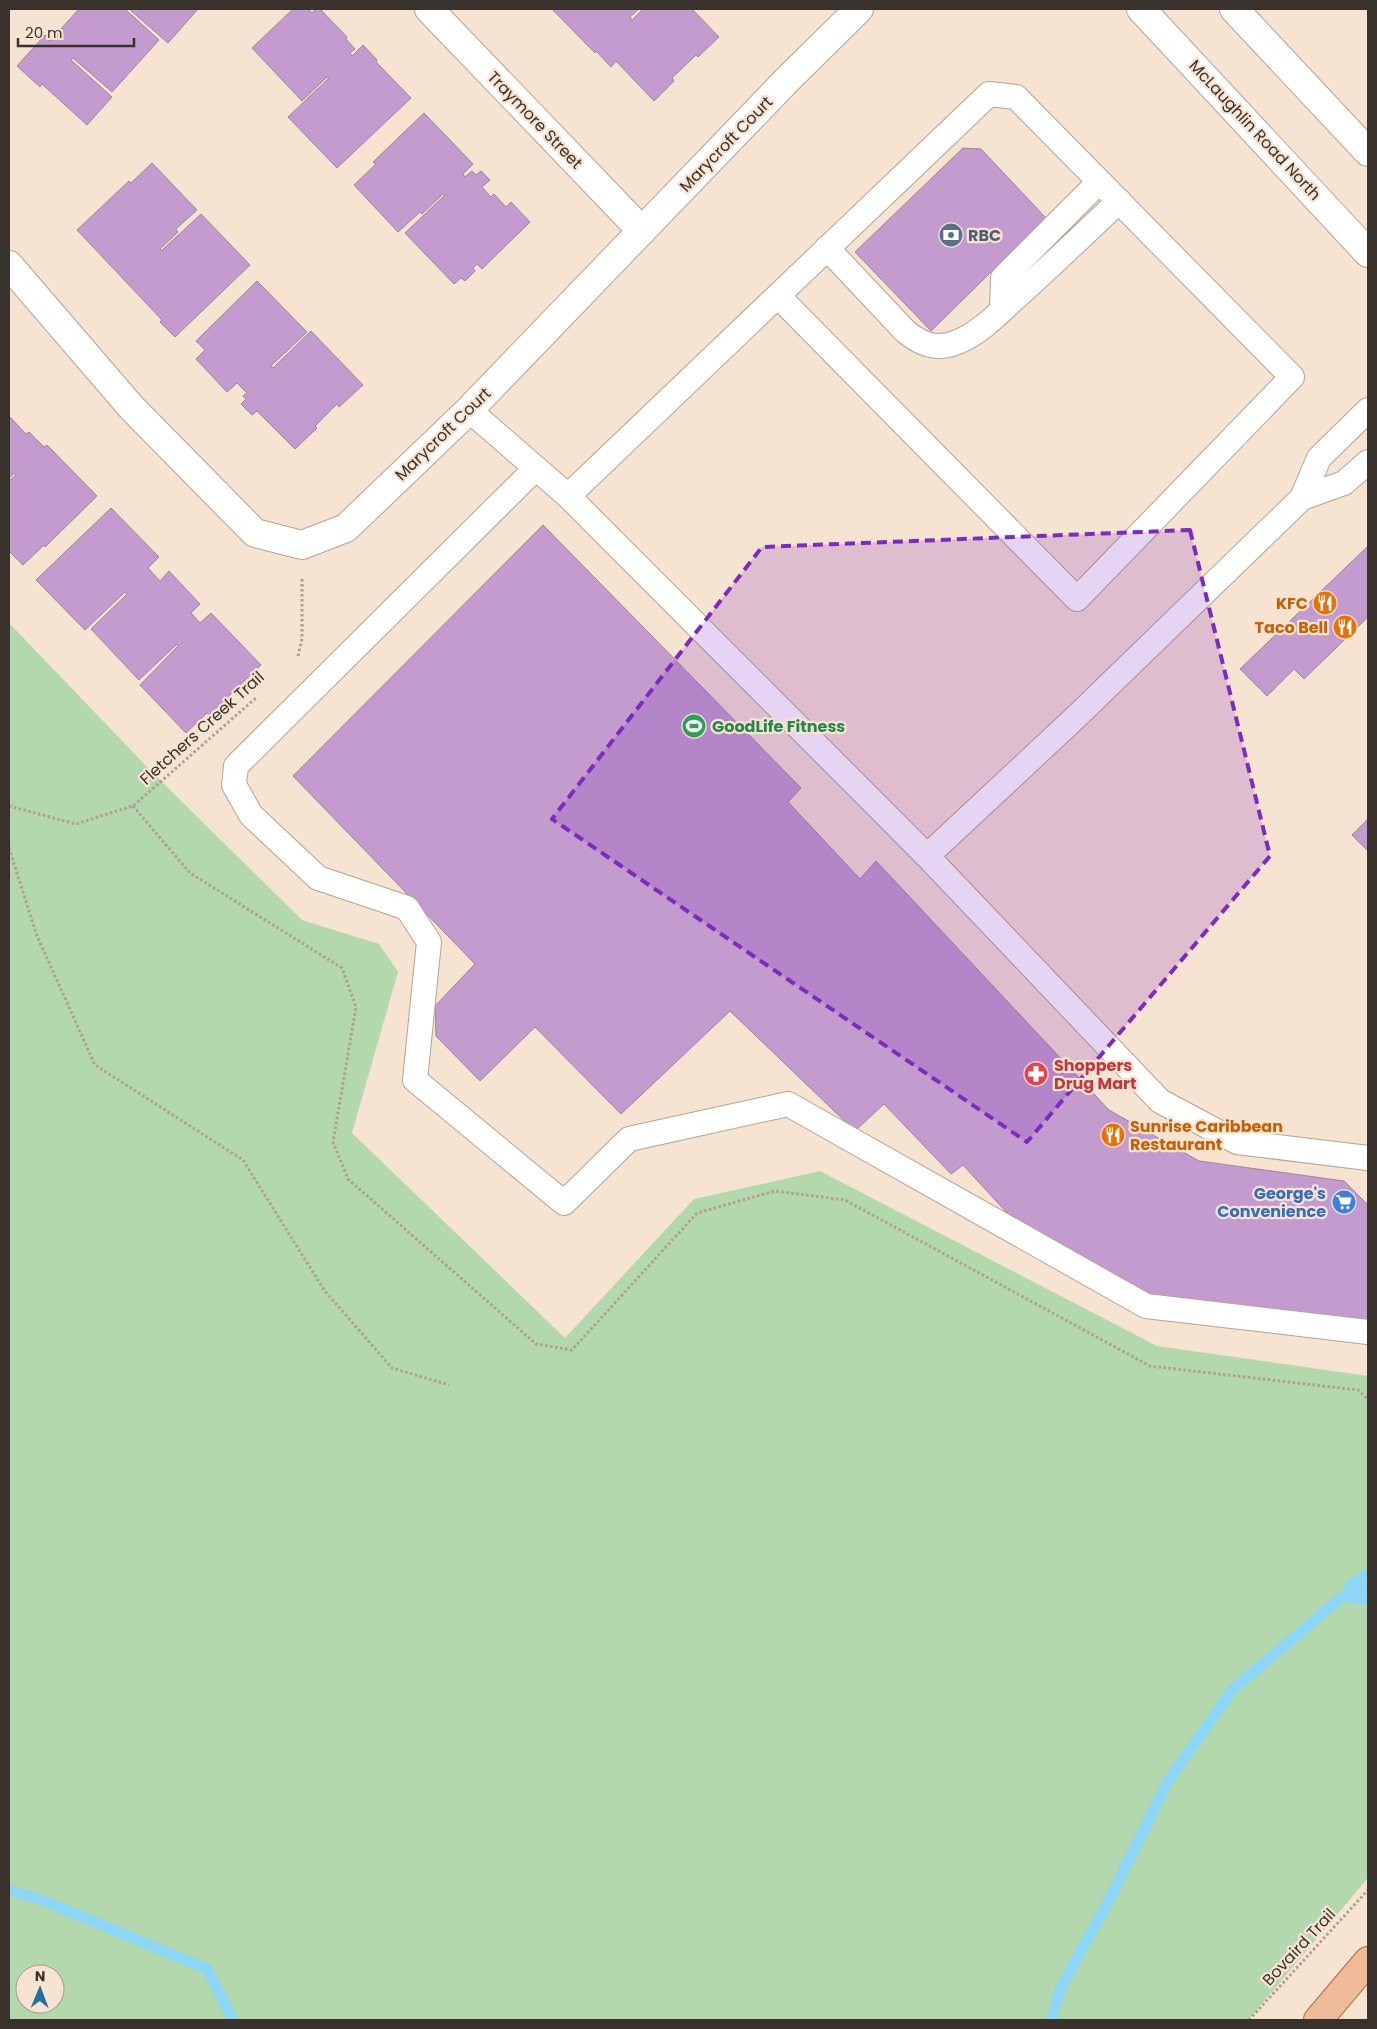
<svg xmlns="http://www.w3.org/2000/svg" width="1377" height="2029" viewBox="0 0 1377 2029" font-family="Poppins,sans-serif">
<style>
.green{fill:#b4d8ae;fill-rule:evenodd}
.water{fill:#8ed6f6}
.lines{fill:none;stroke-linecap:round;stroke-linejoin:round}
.stream{stroke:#8ed6f6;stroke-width:11}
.building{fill:#c39bce;stroke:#96889a}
.service-casing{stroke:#b5a392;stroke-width:26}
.minor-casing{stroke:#b5a392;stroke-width:30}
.secondary-casing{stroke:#b5a392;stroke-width:30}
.primary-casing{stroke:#a96d46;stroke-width:30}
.path{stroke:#ad9e91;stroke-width:3;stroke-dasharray:2.5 2.5;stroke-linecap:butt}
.service{stroke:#fff;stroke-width:24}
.minor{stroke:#fff;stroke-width:28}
.secondary{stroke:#fff;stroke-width:28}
.primary{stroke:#efbb98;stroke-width:28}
.marked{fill:#7b2cbf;fill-opacity:0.2;stroke:#7b2cbf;stroke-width:4;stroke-dasharray:10 6;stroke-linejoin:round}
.labels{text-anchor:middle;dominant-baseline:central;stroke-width:4.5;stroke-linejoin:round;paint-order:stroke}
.street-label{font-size:16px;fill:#39312b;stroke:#f7e3d2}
.service-label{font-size:16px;font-weight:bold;fill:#4e5e75;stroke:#f7e3d2;text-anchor:start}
.food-label{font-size:16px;font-weight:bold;fill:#c56008;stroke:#f7e3d2;text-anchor:end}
.leisure-label{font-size:16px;font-weight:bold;fill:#27864d;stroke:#f7e3d2;text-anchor:start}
.health-label{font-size:16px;font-weight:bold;fill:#be3a42;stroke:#f7e3d2;text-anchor:start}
.shop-label{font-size:16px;font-weight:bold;fill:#366cbe;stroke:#f7e3d2;text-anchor:end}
</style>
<rect width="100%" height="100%" fill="#f7e3d2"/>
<path class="green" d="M9,623l146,152 147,145 77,24 19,28 -46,161 213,205 129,-139 126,-28 337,175 211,30v502l-120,142h-1239zM25,1974h30v30h-30z"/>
<path class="water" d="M1368,1567v39l-21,-4 -3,-19z"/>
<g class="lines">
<path class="stream" d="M9,1890l33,10 165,69 26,51
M1051,2020l10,-33 46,-83 61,-123 65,-92 115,-97 20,-3"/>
</g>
<path class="building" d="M79,9h46l34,31 -47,52 -39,-34 -2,2 41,37 -25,28 -45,-41 -2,3 -23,-21 28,-31 5,6z
M129,9h69l-30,34z
M293,9h15l4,4 4,-4h4l27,28 -1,2 9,10 -5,4 2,3 11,-11 14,15 -1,2 35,36 -74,70 -49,-51 41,-39 -2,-1 -25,24 -50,-53z
M552,9h87l-9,8 2,3 11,-11h49l27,28 -21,20 -2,-2 -24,23 2,3 -20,20 -38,-40 -5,6 -15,-16 -1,2z
M424,113l49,51 -10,10 2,3 7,-6 4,4 5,-4 9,9 -8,7 9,10 3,-3 12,13 5,-5 19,20 -48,47 -5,-5 -4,4 2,3 -10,10 -4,-3 -7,6 -49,-51 40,-38 -2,-1 -21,20 -2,-2 -22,20 -44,-47 22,-21 -3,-2z
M963,148l18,1 65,69 -115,113 -76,-79z
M152,163l45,47 -21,19 2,3 -18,17 1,2 40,-37 49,51 -75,72 -15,-15 2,-2 -85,-90 52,-49 2,2z
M257,281l50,51 -36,34 2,2 38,-37 52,54 -24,22 -2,-3 -22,22 2,2 -22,21 -38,-38 -5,4 -11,-11 5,-5 -3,-3 4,-3 -10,-10 -10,9 -31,-33 9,-9 -9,-9z
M9,416l17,18 3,-2 15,15 3,-2 2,2 48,49 -52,51 -1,-2 -21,20 -14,-14v-70l7,-6 -1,-2 -6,5z
M111,508l48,49 -11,11 12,13 9,-10 31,33 -9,9 9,10 11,-10 50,52 -52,50 -2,-2 -21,20 -46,-48 38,-39 -1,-2 -38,36 -48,-51 36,-35 -2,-2 -40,38 -49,-50z
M543,525l258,263 -13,14 72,77 16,-18 233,249 90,51 145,20 24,24v118l-216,-27 -133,-70 -56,-61 -12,9 -67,-70 -29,27 -125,-120 -109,103 -86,-87 -55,54 -44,-45 -1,-30 40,-42 -182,-188z
M1368,546v71l-64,62 -10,-10 -27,27 -27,-27z
M1368,819v32l-16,-16z"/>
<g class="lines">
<defs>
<path id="service" d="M827,248l79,84c15,12 30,18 49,11 22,-8 41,-27 58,-43 36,-32 71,-66 106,-99
M1002,310l1,-32 96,-96
M469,410l99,86 359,360 149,-139 226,-219 17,-40 49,-48
M536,468l-300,298 -2,19 17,30 67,63 89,30 22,34 -14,138 149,123 65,-64 159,-35 358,202 222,26
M568,496l421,-402 27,3 276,280 -215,222 -299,-303
M1302,498l42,-15 24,-21
M927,856l233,245 77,41 131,16"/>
<path id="minor" d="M429,9l213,222
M9,265l122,142 124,126 47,12 44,-17 123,-118 319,-331 71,-70"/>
<path id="secondary" d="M1141,9l227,244
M1234,9l134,143"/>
<path id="primary" d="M1318,2020l50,-59"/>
</defs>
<use href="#service" class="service-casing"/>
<use href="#minor" class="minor-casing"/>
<use href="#secondary" class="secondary-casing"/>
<use href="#primary" class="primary-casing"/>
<path class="path" d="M298,656l4,-17v-61
M9,806l67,18 57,-18 124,-109
M133,806l57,67 152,95 14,39 -23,135 15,37 188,165 36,6 125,-137 78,-22 70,9 305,166 208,24 10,9
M9,848l28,88 58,129 148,95 81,130 68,78 57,17
M1249,2020l119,-130"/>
<use href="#service" class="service"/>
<use href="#minor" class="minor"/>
<use href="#secondary" class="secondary"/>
<use href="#primary" class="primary"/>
</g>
<path class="marked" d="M1190,530l80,326 -243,286 -475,-323 210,-272z"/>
<defs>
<symbol id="bank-disc" viewBox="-11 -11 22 22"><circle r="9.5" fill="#5c6f8a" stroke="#f7e3d2"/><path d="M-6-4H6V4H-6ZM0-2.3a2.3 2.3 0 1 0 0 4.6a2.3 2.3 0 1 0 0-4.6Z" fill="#fff"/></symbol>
<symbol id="restaurant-disc" viewBox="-11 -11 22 22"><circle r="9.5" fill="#e8710a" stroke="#f7e3d2"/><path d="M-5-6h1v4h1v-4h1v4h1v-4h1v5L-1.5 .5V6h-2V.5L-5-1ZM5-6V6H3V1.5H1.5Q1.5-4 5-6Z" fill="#fff"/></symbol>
<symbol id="stadium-disc" viewBox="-11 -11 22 22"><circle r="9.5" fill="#2e9e5b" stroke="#f7e3d2"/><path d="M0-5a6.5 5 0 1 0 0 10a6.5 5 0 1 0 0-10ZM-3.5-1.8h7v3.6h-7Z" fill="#fff"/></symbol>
<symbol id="pharmacy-disc" viewBox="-11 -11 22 22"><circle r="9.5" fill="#e0444e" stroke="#f7e3d2"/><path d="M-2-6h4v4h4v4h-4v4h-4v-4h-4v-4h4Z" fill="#fff"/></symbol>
<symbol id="supermarket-disc" viewBox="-11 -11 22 22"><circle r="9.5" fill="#3f7fe0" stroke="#f7e3d2"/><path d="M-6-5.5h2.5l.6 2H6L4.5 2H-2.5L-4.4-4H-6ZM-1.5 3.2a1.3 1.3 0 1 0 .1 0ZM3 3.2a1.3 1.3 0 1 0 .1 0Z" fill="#fff"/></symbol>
</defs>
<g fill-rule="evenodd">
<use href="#bank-disc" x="937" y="221" width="28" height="28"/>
<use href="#restaurant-disc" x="1311" y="589" width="28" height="28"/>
<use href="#restaurant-disc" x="1331" y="613" width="28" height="28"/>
<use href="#stadium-disc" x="680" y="712" width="28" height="28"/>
<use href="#pharmacy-disc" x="1022" y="1060" width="28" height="28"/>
<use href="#restaurant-disc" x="1099" y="1121" width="28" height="28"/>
<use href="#supermarket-disc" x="1330" y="1188" width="28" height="28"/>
</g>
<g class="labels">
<g class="street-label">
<text transform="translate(535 120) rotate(46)">Traymore Street</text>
<text transform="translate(1255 130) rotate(47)">McLaughlin Road North</text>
<text transform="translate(726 144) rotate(-46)">Marycroft Court</text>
<text transform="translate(443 434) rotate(-44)">Marycroft Court</text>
<text transform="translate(202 728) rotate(-42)">Fletchers Creek Trail</text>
<text transform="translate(1299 1947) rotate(-47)">Bovaird Trail</text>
</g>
<g class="service-label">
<text x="968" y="235">RBC</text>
</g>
<g class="food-label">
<text x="1308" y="603">KFC</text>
<text x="1328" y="627">Taco Bell</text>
<text x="1130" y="1126" text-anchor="start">Sunrise Caribbean<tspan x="1130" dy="18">Restaurant</tspan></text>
</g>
<g class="leisure-label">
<text x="712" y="726">GoodLife Fitness</text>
</g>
<g class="health-label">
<text x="1054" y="1065">Shoppers<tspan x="1054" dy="18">Drug Mart</tspan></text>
</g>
<g class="shop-label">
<text x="1326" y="1193">George's<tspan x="1326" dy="18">Convenience</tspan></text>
</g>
</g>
<rect width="1377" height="2029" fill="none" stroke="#39312b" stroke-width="20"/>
<g transform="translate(40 1989) rotate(1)"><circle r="24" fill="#f7e3d2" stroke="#ab9c8f"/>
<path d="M0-4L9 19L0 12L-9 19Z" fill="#256ea1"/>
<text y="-8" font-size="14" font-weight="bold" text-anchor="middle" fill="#39312b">N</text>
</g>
<path d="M18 38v8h116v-8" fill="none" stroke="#39312b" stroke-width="2.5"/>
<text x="25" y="38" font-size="15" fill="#39312b" stroke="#f7e3d2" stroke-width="4" paint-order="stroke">20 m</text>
</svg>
